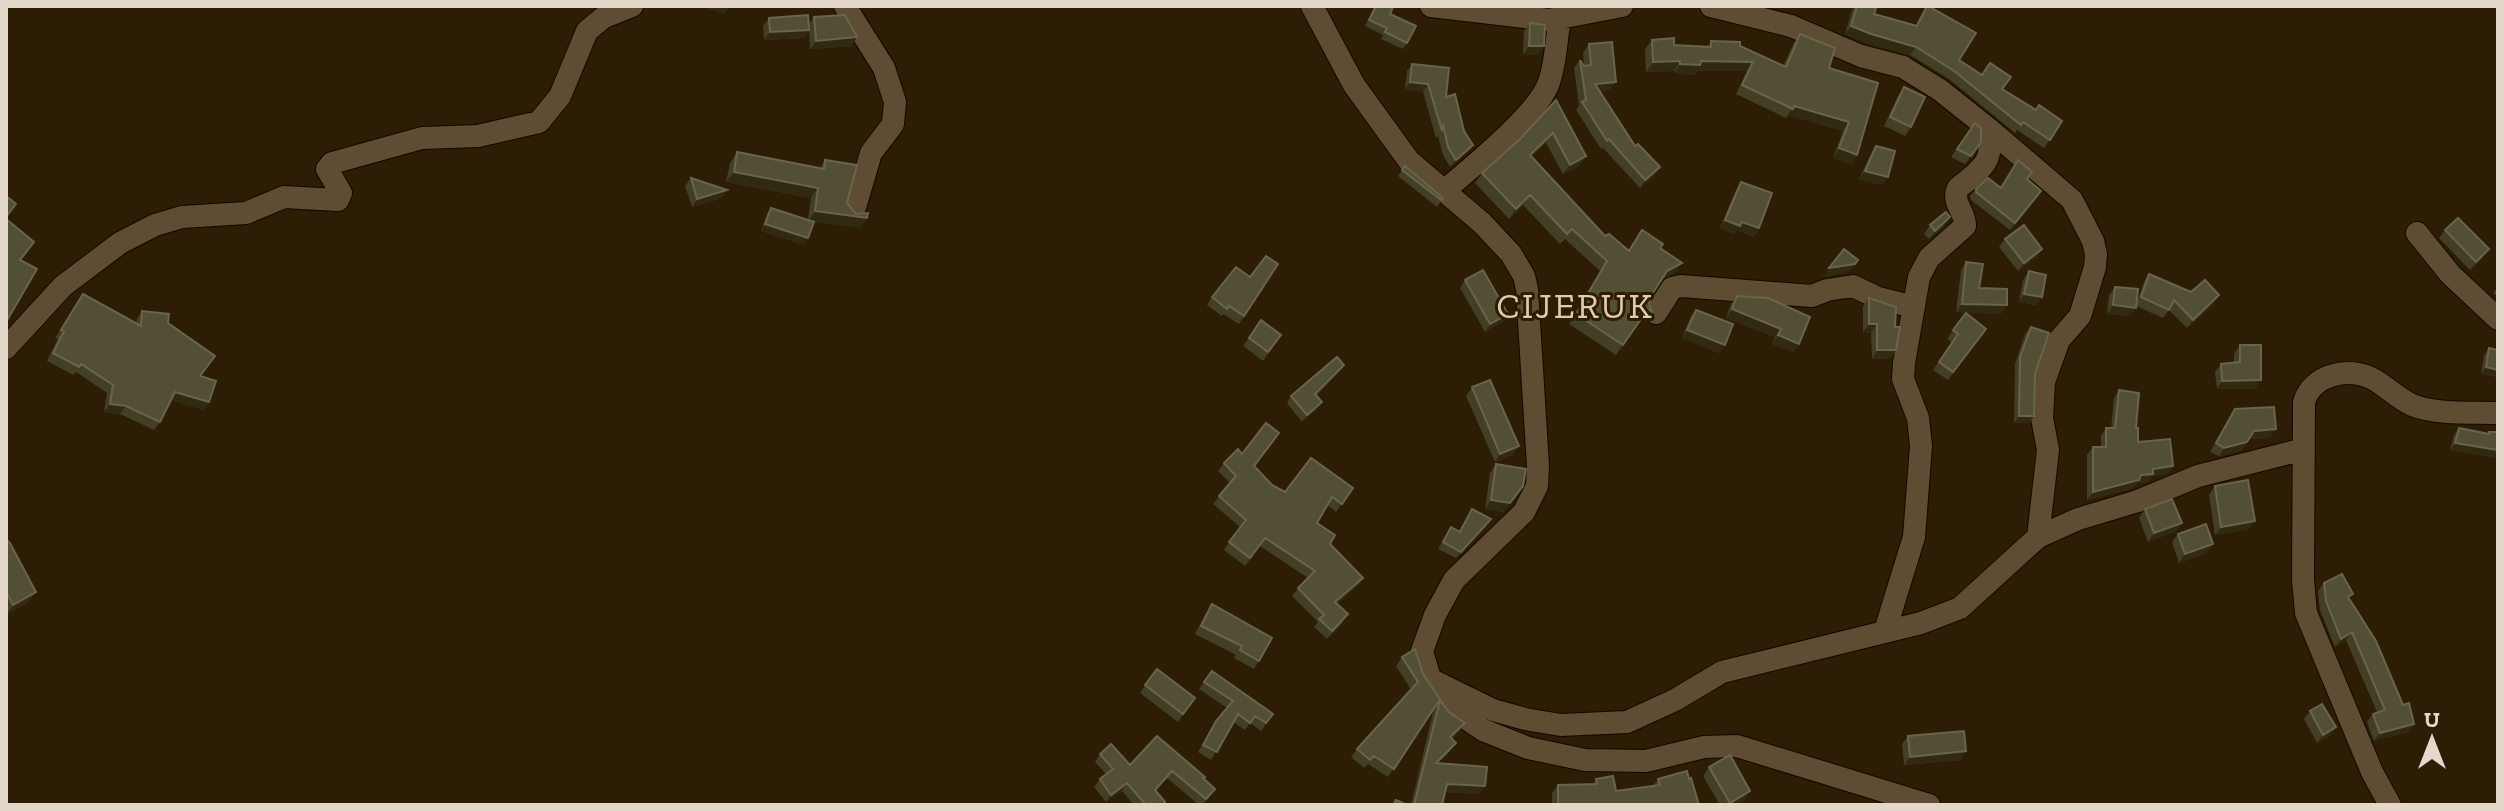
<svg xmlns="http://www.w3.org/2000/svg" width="2504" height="811" viewBox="0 0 2504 811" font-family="'Zilla Slab',serif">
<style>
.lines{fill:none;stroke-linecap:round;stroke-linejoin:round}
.street-casing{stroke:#150600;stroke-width:24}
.street{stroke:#5e4c33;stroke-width:22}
.wall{fill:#423f24}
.shaded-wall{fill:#322a10}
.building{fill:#534f35;stroke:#6a644d;stroke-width:2}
.labels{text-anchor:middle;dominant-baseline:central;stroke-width:6;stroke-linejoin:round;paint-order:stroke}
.quarter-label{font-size:36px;letter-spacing:2px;fill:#e1cbaf;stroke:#2d1d05}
</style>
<rect width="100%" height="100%" fill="#2d1d05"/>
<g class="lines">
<defs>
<path id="street" d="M845,6l39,62 11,34 -2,22 -22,29 -17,58
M1312,6l42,79 55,76 73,62 29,31 13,22 3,13 11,177 -1,20 -13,26 -70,68 -19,35 -13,36 8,27 22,31 31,21 45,18 57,12 61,1 58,-14 33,-1 192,59
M1431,6l118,14 73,-14
M1711,6l80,20 70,30 42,11 37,23 49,39c2,28 1,33 -21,51 -2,2 -8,6 -10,8 -7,15 8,24 7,38l-36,32 -10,19 -15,86 -1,16 15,39 3,28 -7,91 -29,94
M1989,129l83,71 21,41 3,13 -1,13 -15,49 -21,24 -15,42 -2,36 6,32 -10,87
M1445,190c26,-22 95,-78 104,-108 7,-19 7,-43 11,-63
M2417,233l33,41 48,45
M1656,313l16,-25 9,-2 131,10 15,-6 26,-4 25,12 36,9
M6,348l57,-62 57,-43 35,-18 27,-8 64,-4 38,-16 54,3 3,-7 -14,-24 5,-6 90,-25 56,-2 61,-14 21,-26 27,-65 17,-14 28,-11
M1434,681l59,29 32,9 36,6 66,-3 48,-22 47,-28 199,-49 39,-15 78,-71 40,-18 60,-18 60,-25 106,-27
M2390,805l-18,-33 -66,-159 -3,-33 1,-178c8,-27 42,-35 67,-24 14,7 26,20 41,27 25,10 60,7 86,8"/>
</defs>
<use href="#street" class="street-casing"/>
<use href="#street" class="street"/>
</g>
<path class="wall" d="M1375,6h16l-1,8 17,29 -4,6 -22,-10 2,-4 -18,-9z
M1855,6h15l4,8 41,12 11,-20 33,54 77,50 26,11 -18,27 -27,-18 -2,3 -66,-54 -39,-24 -44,-12 -21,-9 7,-24z
M814,17l43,20 -5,9 -42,3 -1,-19 -5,8 -40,2 -1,-14 6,-8 40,6z
M1530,23l8,32 -15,-1 1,-23z
M1800,34l29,34 49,15 -21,72 -6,9 -18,-6 10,-27 -55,-16 -2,3 -50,-24 11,-23h-50l-3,4 -20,-2v-2l-28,1 -1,-23 7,-9 22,5 33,2 4,-6 29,5 43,20 11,-23z
M1589,44l21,46 -10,1 35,55 25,21 -6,9 -14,12 -37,-40 -2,1 -25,-39 3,-5 -5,-37 6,-8 4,6 -1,-13z
M1412,64l34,33 27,48 -6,7 -17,15 -7,-12 -5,-19 -2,2 -13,-46 -18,-3 2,-18z
M1904,87l7,40 -6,9 -21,-10 14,-30z
M1556,100l23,66 -16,8 -17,-31 -15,14 74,79 23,15 32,-3 22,15 -7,9 -14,8 -10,16 -2,7 3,9 -6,10 -5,-3 -25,36 -47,-31 31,-53 -35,-32 -5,5 -37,-39 -14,14 -34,-36 7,-10 38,-34z
M1975,123l6,19 -16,22 -14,-7z
M1876,146l6,39 -23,-6 12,-25z
M737,152l83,16 5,-8 22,43 9,11 11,4 -7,10 -49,-7 -7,24 -43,-14 6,-17 4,-6 37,12 3,-22 -85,-16 4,-19z
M1405,166l38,32 -6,9 -39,-31z
M691,178l31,20 -30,9 -7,-21z
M2027,179l14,12 -31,39 -39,-30 -1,-4 6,-7 25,-1z
M1741,182l18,46 -5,9 -17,-7 -3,4 -14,-6 16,-38z
M1930,225l14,1 -15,13 -5,-5z
M2445,230l44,19 -6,8 -13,13 -31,-32z
M2005,239l32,18 -19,14 -19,-24z
M1966,262l13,26 22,26 -45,-2 5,-42z
M1278,264l-39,60 -16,-10 -1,2 -15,-11 5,-8 38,-20z
M2029,271l13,26 -6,8 -17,-3 4,-22z
M2149,274l65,30 -27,24 -18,-18 -6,8 -27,-12 -6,10 -23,-2 2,-19 6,-8 22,15 7,-20z
M1465,280l43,34 -6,8 -17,10 -25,-44z
M2498,286v11l-5,-4z
M83,294l53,30 1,-5 5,-8 26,12 33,53 8,26 -5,8 -33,-10 -11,22 -6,8 -34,-16 -16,-2 3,-19 -31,-21 -3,3 -26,-14 11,-22 -3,-1z
M1737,296l62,48 -5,8 -22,-8 3,-7 -49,-19 5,-14z
M1869,298l26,29 1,23 -5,8 -19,1 -1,-26 -8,-1v-26z
M1696,310l29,35 -6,8 -37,-15 8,-20z
M1966,313l20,16 -38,51 -15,-10 19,-27 -5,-4z
M1261,320l20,15 -18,26 -20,-15z
M2031,327l4,47 -1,42 -5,7h-15l1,-59 10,-30z
M2240,345l15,44h-38l-2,-17 6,-8 13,-1v-9z
M2489,348l9,2v27l-17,-3 3,-19z
M1339,372l-23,24 6,6 -5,7 -15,13 -15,-19 4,-7z
M1472,387l41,68 -18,7 -29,-66z
M2119,390l17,38 2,14 35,24 -6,8 -16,2 -3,6 -11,1 -4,5 -46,12v-45l6,-8h8v-11l5,-8h5l3,-30z
M2235,409l35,29 -21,1 -7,11 -23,6 -9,-4z
M2459,428l29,6 1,-2h9v26l-48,-8 4,-15z
M1224,463l30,3 18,19 13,7 68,-4 -17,24 -9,-7 -10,18 41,63 -21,18 6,18 -16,17 -13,-12 4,-5 -26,-26 6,-8 10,-10 -48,-32 -15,20 -21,-16 16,-23 -27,-23 17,-21 -12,-12z
M1496,464l8,48 -19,-3 5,-36z
M2215,486l34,43 -34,6 -6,-40z
M1472,509l19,10 -5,7 -30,32 -18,-9 13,-22 8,4z
M2145,509l37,14 -6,8 -28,11 -9,-24z
M2178,534l29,19 -28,10 -7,-21z
M6,539l23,63 -23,13z
M2324,583l25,17 60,132 -35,9 -7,-19 6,-8 4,-2 -31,-72 -11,7 -15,-37 -2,-19z
M1212,604l47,57 -5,8 -20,-11 2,-3 -41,-21 11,-21z
M1402,657l21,17 17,25 -52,78 -20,-13 -4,4 -13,-11 6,-8 54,-59 -15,-24z
M1157,669l38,29 -17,24 -38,-29z
M1212,671l61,43 -12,17 -11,-8 -5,7 -12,-8 -22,38 -13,-8 13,-23 16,-21 -28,-19z
M1440,700l9,12 11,19 -8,8 -2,12 -12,12 42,31 -35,-2 -3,13h-31l23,-97z
M2310,711l26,16 -6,9 -13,7 -13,-24z
M1157,736l46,42 7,18 -8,9h-3l-32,-27 -12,13 8,14h-29l-12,-14 -16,11 -12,-15 6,-8 6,-5 -11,-12 5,-8 30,11z
M1908,736l53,24 -57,5 -2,-21z
M1709,767l41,24 -5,9 -10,5h-15l-17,-29z
M1596,779l20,12 37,-5 5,-7 41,26h-147v-12l6,-8 35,-1z"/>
<path class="shaded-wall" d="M707,6h23l-5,8 -20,-6z
M1851,26l65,21 -6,8 -44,-12 -21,-9z
M809,30l-5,8 -40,2 6,-8z
M857,37l-5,9 -42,3 6,-8z
M1529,46h15l-6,9 -15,-1z
M1680,61l-6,10 -28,1 7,-10z
M1701,61l52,1 -6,9h-50l-3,4 -20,-2 6,-9z
M1410,82l18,2 -5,8 -18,-3z
M1616,82l-6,8 -20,2 5,-8z
M1794,106l55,16 -6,9 -55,-16z
M1553,133l-7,10 -23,22 7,-10z
M1473,145l-6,7 -17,15 6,-7z
M1839,148l18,7 -6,9 -18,-6z
M1586,156l-7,10 -16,8 7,-9z
M1660,167l-6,9 -14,12 5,-8z
M1865,171l23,6 -6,8 -23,-6z
M734,172l84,16 -7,10 -85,-16z
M727,190l-5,8 -30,9 5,-8z
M1530,195l-7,10 -14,14 7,-10z
M815,211l52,7 -7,10 -52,-7z
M1950,217l-6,9 -15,13 6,-8z
M1725,220l17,2 17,6 -5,9 -17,-7 -3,4 -14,-6z
M765,224l43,14 -4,7 -43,-14z
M2042,249l-5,8 -19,14 6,-8z
M2489,249l-6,8 -13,13 6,-8z
M1682,263l-7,9 -15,8 7,-9z
M1855,264l-5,8 -27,5 6,-9z
M2024,294l18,3 -6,8 -17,-3z
M2219,295l-5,9 -27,24 6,-8z
M1962,304l45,1 -6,9 -45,-2z
M2113,305l23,3 -6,8 -23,-2z
M1732,309l49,20 -6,8 -49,-19z
M1508,314l-6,8 -17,10 5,-8z
M1869,324h8l-6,9 -8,-1z
M1687,330l38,15 -6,8 -37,-15z
M1778,335l21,9 -5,8 -22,-8z
M1877,350h19l-5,8 -19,1z
M1344,365l-5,7 -29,29 5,-7z
M2486,367l12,3v7l-17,-3z
M2261,380l-6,9h-38l5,-8z
M175,392l34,10 -5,8 -35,-10z
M1322,402l-5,7 -15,13 5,-7z
M110,404l16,2 -6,8 -16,-2z
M2019,416h15l-5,7h-15z
M2276,429l-6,9 -22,1 6,-8z
M2247,442l-5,8 -23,6 5,-8z
M2455,443l43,7v8l-48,-8z
M1519,446l-6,9 -18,7 5,-8z
M2173,466l-6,8 -16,2 -3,6 -11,1 -4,5 -46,12 6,-8 48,-17 12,-6z
M1523,486l-19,26 -19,-3 6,-9z
M1491,519l-5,7 -30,32 5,-6z
M2255,521l-6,8 -34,6 6,-8z
M2182,523l-6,8 -28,11 6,-9z
M2213,544l-6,9 -28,10 6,-9z
M1363,578l-5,8 -28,24 5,-8z
M36,592l-7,10 -23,13 7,-10z
M2352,632l-6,8 -11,7 6,-8z
M1465,723l-5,8 -16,14 6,-8z
M2414,724l-5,8 -35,9 6,-8z
M2336,727l-6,9 -13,7 6,-8z
M1966,751l-5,9 -57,5 6,-8z
M1127,783l-5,8 -16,11 5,-7z
M1447,784l38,2 -5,8 -39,-2z
M1750,791l-5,9 -10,5h-7z"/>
<path class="building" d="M1376,6h15l2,1 -3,7 26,12 -9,17 -22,-11 2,-4 -18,-8z
M1857,6h13l6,2 -2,6 43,12 10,-20h1l48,27 -17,27 23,15 8,-12 21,14 -9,12 34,21 3,-5 23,16 -12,19 -27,-18 -2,3 -67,-54 -38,-24 -45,-13 -20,-8z
M808,15l1,15 -39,2 -1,-14z
M845,15l12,22 -41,4 -2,-24z
M1530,23l15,2 -1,21h-15z
M1800,34l35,14 -6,20 49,15 -21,72 -18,-7 10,-26 -55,-16 -1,3 -51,-24 11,-23 -52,-1 -1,4 -20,-1v-3l-27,1 -1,-22 22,-2v7l37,2v-6l29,1v4l46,21z
M1612,42l4,40 -21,2 40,62 3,-2 22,23 -15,13 -36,-41 -2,2 -25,-39 4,-2 -6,-40 4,6 7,-1 -2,-21z
M1412,64l37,4 -3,29 9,-3 9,37 9,14 -17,15 -8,-13 -5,-23 -1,7 -14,-47 -18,-2z
M1904,87l21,10 -14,30 -21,-10z
M1556,100l30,56 -16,9 -17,-32 -23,22 75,81 4,-2 20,17 13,-21 21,14 -3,4 22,15 -15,8 -16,25 -2,7 3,9 -4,-3 -25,36 -47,-31 31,-53 -35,-32 -5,5 -37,-39 -14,14 -34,-36 38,-34z
M1975,123l6,5v14l-10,14 -14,-7z
M1876,146l19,5 -7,26 -23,-6z
M737,152l87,17 1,-9 32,5 -10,38 9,11 12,-1 -1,5 -52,-7 3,-23 -84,-16z
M2018,160l14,12 -5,7 14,12 -26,32 -39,-31v-3l12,-11 13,10z
M1405,166l38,32 -2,2 -39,-30z
M691,178l36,12 -30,9z
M1741,182l31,11 -13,35 -17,-6 -2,4 -15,-6z
M6,196l10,8 -10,13z
M771,208l43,14 -6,16 -43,-14z
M1946,212l4,5 -15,14 -5,-6z
M2458,218l31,31 -13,13 -31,-32z
M6,219l28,23 -14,18 17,9 -31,53z
M2024,225l18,24 -18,14 -19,-24z
M1844,249l14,11 -3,4 -26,4z
M1266,256l12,8 -34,52 -15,-10 -2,3 -15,-12 24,-30 14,10z
M1966,262l17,2 -4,24 28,1v16l-45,-1z
M1483,270l25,44 -18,10 -25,-44z
M2029,271l17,4 -4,22 -18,-3z
M2149,274l42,18 14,-12 14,15 -26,25 -19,-20 -5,10 -28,-13z
M2115,287l23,2 -2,19 -23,-3z
M83,294l58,32 1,-15 27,3 -1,9 47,33 -15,20 16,5 -7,21 -34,-10 -15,30 -34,-16 -16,-2 3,-19 -32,-21 -2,3 -26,-14 11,-22 -3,-1z
M1737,296l31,2 42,19 -11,27 -21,-9 3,-6 -49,-20z
M1869,298l27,9 -1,20h5l-4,23h-19v-26h-8z
M1696,310l37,14 -8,21 -38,-15z
M1966,313l20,16 -33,43 -14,-10 19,-28 -5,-4z
M1261,320l20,15 -13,17 -19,-14z
M2031,327l18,6 -14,41 -1,42h-15l1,-59z
M2240,345h21v35l-39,1 -1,-17 19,-2z
M2489,348l9,2v20l-12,-3z
M1337,357l7,8 -29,29 7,8 -15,13 -16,-19z
M1490,380l29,66 -19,8 -28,-67z
M2119,390l20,3 -3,35h2v14l32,-3 3,27 -20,3v5l-12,1 -2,5 -46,12v-45h13v-19h9z
M2274,407l2,22 -22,2 -7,11 -23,6 -8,-5 19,-34z
M1266,423l13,10 -25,33 18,19 13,7 26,-34 42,30 -11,16 -10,-7 -15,26 18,12 -5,9 33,34 -28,24 13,12 -16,17 -13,-12 5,-4 -26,-27 17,-17 -50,-33 -15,20 -21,-16 17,-22 -27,-24 17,-20 -12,-13 14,-14 4,5z
M2459,428l30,6v-2h9v18l-43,-7z
M1496,464l30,5 -3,17 -13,17 -19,-3z
M2248,480l7,41 -34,6 -6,-41z
M2172,499l10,24 -28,10 -9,-24z
M1472,509l19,10 -30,33 -18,-10 8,-15 9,5z
M2206,524l7,20 -28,10 -7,-20z
M6,539l4,4 26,49 -23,13 -7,-13z
M2342,574l11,20 -5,3 28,44 27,64 6,-2 5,21 -34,9 -7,-19 12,-4 -33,-78 -11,7 -15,-38 -2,-18z
M1212,604l60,34 -13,23 -19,-11 2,-4 -41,-20z
M1415,649l8,25 17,25 -46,70 -20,-13 -4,4 -13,-11 61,-67 -16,-25z
M1157,669l38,29 -12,16 -38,-29z
M1212,671l61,43 -7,9 -11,-7 -5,7 -12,-9 -21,38 -14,-7 13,-24 17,-20 -29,-19z
M1440,700l9,12 16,11 -15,14 6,6 -20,20 51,4 -2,19 -38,-2 -5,21h-28z
M2322,704l14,23 -13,8 -13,-24z
M1964,731l2,20 -56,6 -2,-21z
M1157,736l48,41 -2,1 12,11 -9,10 -34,-28 -17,19 10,12 -3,3h-16l-19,-22 -16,12 -11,-16 13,-10 -13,-15 11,-10 19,21z
M1730,755l20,36 -20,12 -21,-36z
M1687,771l2,8 2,-1 8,27h-141v-20l39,-1 -1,-5 17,-3 3,15 44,-6 -2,-6z
M1396,800l11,5h-14z"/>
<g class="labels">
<g class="quarter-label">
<text x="1575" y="305">CIJERUK</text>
</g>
</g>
<rect width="2504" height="811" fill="none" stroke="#e3d8ca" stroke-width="16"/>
<g transform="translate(2432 739)" stroke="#2d1d05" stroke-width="6" paint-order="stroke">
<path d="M0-6L14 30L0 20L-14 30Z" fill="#e3d8ca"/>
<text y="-12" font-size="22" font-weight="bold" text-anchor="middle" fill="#e3d8ca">U</text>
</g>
</svg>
